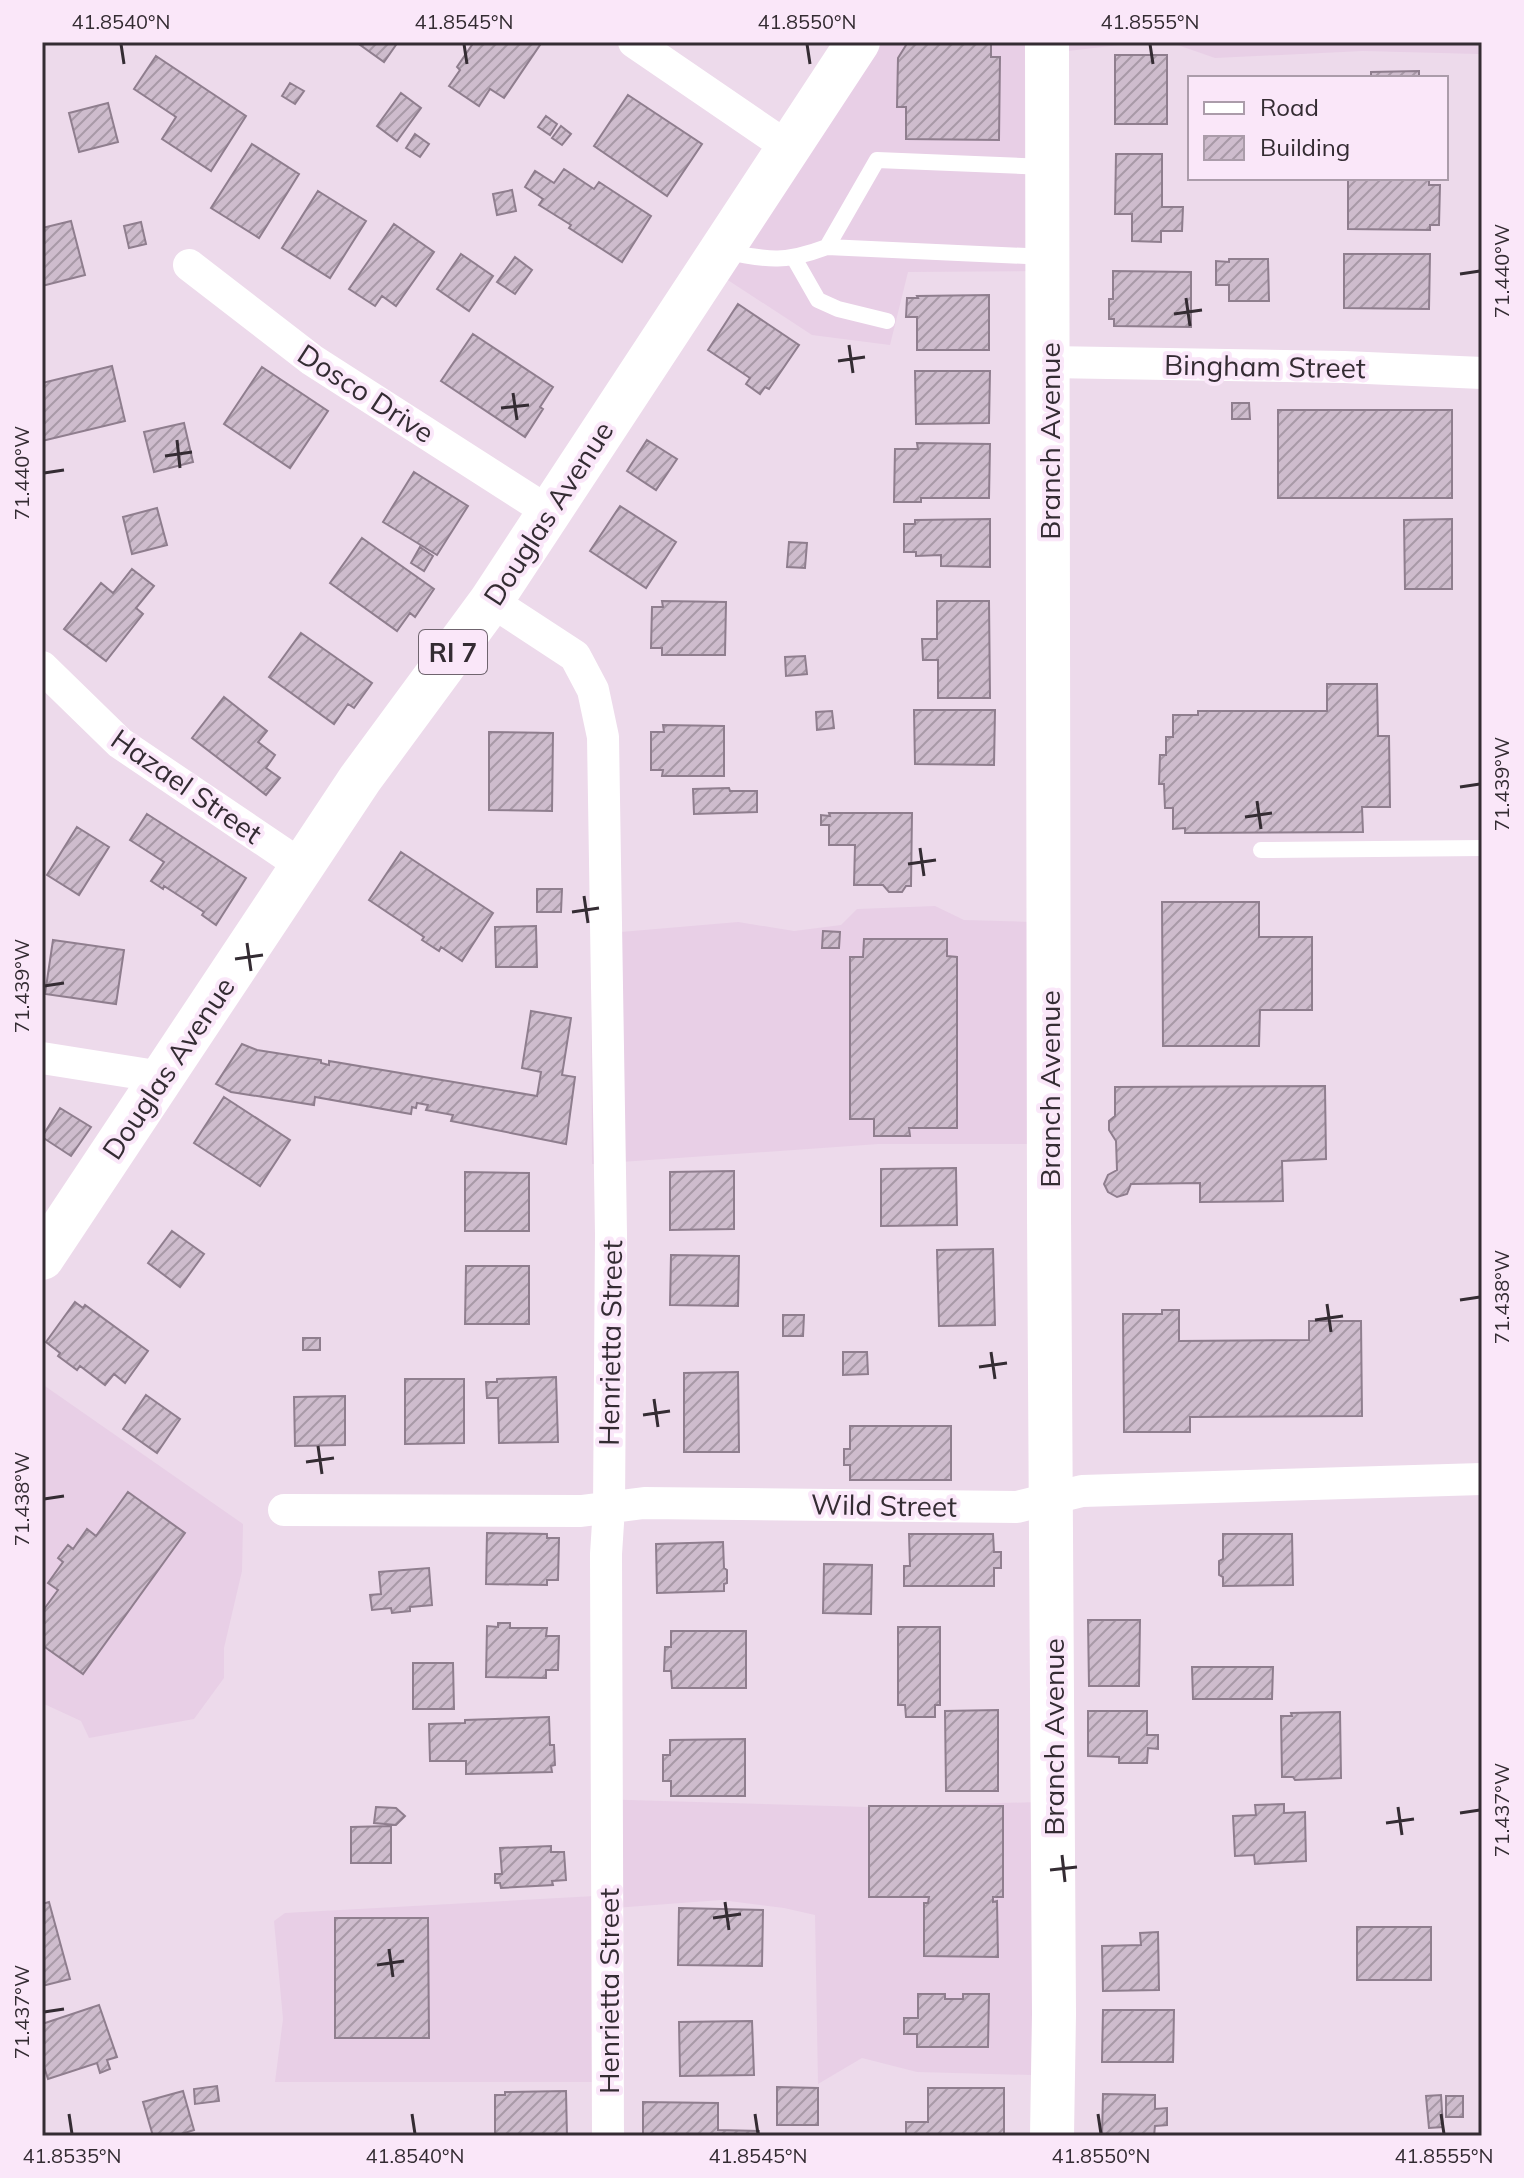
<svg xmlns="http://www.w3.org/2000/svg" width="1524" height="2178" viewBox="0 0 1524 2178" font-family="Mulish,sans-serif">
<style>
.built{fill:#e8cfe6}
.building{fill:url(#building-hatch);stroke:#8f7e8e;stroke-width:2}
.lines{fill:none;stroke-linecap:round;stroke-linejoin:round}
.service{stroke:#fff;stroke-width:16}
.minor{stroke:#fff;stroke-width:32}
.secondary{stroke:#fff;stroke-width:44}
.primary{stroke:#fff;stroke-width:44}
.ticks{fill:none;stroke:#342c33;stroke-width:3}
.labels{text-anchor:middle;dominant-baseline:central;stroke-width:8;stroke-linejoin:round;paint-order:stroke}
.shield{fill:#fae7f9;stroke:#6f646e;stroke-width:2}
.shield-label{font-size:26px;font-weight:bold;fill:#342c33}
.street-label{font-size:28px;fill:#342c33;stroke:#fae7f9}
.neatline{fill:none;stroke:#342c33;stroke-width:3}
.ticks-label{font-size:20px;text-anchor:middle;fill:#342c33}
</style>
<defs>
<pattern id="building-hatch" width="6" height="6" patternUnits="userSpaceOnUse" patternTransform="scale(2)"><rect width="6" height="6" fill="#cebccd"/><path d="M-1 1l2-2M0 6l6-6M5 7l2-2" fill="none" stroke="#a899a7"/></pattern>
</defs>
<rect width="100%" height="100%" fill="#eddaeb"/>
<path class="built" d="M866,42h279l-94,11 -2,218 -141,1 -18,73 -78,-10 -95,-62z
M1169,42h309l1,12 -116,-3 -148,7z
M935,906l29,14 67,2 5,222h-157l-287,20 -1,-223 6,-7 141,-12 56,9 47,-6 16,-16z
M42,1384l201,140 -1,47 -18,77v30l-30,41 -105,19 -8,-17 -39,-18z
M594,1799l273,8 172,-5 -8,273 -114,-3 -55,-14 -44,26 -3,-169 -31,-7 -63,-8 -120,9 4,173h-330l8,-63 -9,-98 11,-8 310,-17z"/>
<path class="building" d="M356,42h42l-14,20z
M474,42h68l-38,56 -14,-9 -11,17 -30,-20 11,-16 -3,-3z
M908,42h83v15h9l-1,83 -93,-1v-32h-9l1,-49z
M1115,55h52v69h-52z
M156,56l90,60 -35,55 -49,-32 14,-22 -42,-28z
M1419,71v7h-48v-6z
M290,83l14,8 -9,13 -13,-8z
M401,93l20,15 -24,33 -20,-15z
M628,95l74,49 -35,52 -73,-50z
M108,103l10,39 -39,10 -10,-39z
M546,116l11,8 -7,11 -12,-8z
M561,126l10,8 -9,11 -10,-7z
M415,134l14,10 -9,13 -14,-9z
M252,144l47,30 -40,64 -48,-30z
M1116,154h46v53h21l-1,24h-21v11l-29,-1v-27h-17z
M564,169l30,20 5,-7 52,34 -29,46 -53,-34 2,-3 -32,-20 4,-6 -18,-12 10,-16 19,12z
M1348,180h81v5h11l-1,40h-9v5l-82,-1z
M512,190l4,21 -19,4 -4,-21z
M318,191l48,30 -36,57 -48,-30z
M71,221l14,54 -43,11v-58z
M141,222l5,22 -17,4 -5,-22z
M394,224l40,28 -38,54 -14,-10 -7,10 -26,-17z
M461,254l32,22 -24,35 -32,-22z
M1344,254h86l-1,55 -85,-1z
M515,257l17,13 -17,24 -18,-12z
M1229,259h39l1,42h-40v-16h-13v-24l13,1z
M1113,271l78,1v55l-77,-1v-7h-5v-20h4z
M989,295v55h-72v-33h-11l1,-19h11l-1,-2z
M738,304l61,41 -30,44 -4,-2 -5,7 -14,-10 4,-6 -42,-28z
M473,334l80,53 -13,20 3,2 -18,28 -84,-56z
M112,366l13,55 -83,20v-58z
M262,367l66,44 -38,57 -66,-44z
M915,371h75l-1,52 -73,1z
M1232,403h17l1,16h-18z
M1278,410h174v88h-174z
M184,423l9,39 -39,10 -10,-40z
M647,440l30,19 -21,31 -29,-19z
M917,443l73,1 -1,54h-68v4h-27l1,-53h23z
M414,472l54,34 -31,49 -54,-33z
M620,506l56,36 -30,46 -56,-37z
M157,508l10,37 -35,9 -9,-37z
M990,519v48l-49,-1v-11l-25,1v-4h-12v-28h11v-4z
M1452,519v70h-47l-1,-69z
M362,538l72,51 -19,28 -5,-4 -13,18 -67,-48z
M789,542l18,1 -2,25 -18,-1z
M420,547l13,9 -9,15 -13,-8z
M132,569l22,17 -18,22 7,6 -37,47 -42,-32 37,-46 12,10z
M662,601l64,1 -1,53h-63v-7h-11l1,-41h11z
M937,601h52l1,97h-52v-38h-15l-1,-21h15z
M301,633l71,50 -18,25 -6,-4 -14,20 -65,-47z
M805,656l2,18 -21,2 -1,-19z
M1327,684h50l1,52h11l1,71h-28l1,25 -178,1v-5l-12,1v-21h-8l-1,-24h-5l1,-29h6v-18h7v-22h25v-4h129z
M224,697l43,34 -9,11 17,13 -9,13 14,10 -14,17 -74,-57z
M914,710h81l-1,55 -79,-1z
M832,711l2,17 -17,2 -1,-18z
M663,725l61,1v50h-62l1,-6h-12v-38h13z
M489,732l64,1 -1,78 -63,-1z
M729,788l1,3h27v21l-63,2 -1,-25z
M829,813h83l-1,73h-5l-4,6h-13l-6,-7h-29l1,-40h-26v-20h-8v-10l9,1z
M147,814l99,64 -30,47 -14,-10 2,-3 -40,-26 -1,3 -12,-8 13,-19 -34,-22z
M77,827l32,20 -30,48 -32,-20z
M401,852l92,61 -31,48 -21,-14 -2,4 -17,-11 2,-3 -55,-37z
M537,889h25l-1,23h-24z
M1162,902h97v35h53v73h-52l-1,36h-96z
M536,926l1,41h-41l-1,-40z
M823,931l17,1 -1,16h-17z
M864,939h83v17l10,1v171h-48l1,8h-36v-17h-24v-162h13z
M53,940l71,10 -8,54 -71,-10z
M531,1011l40,7 -9,57 13,2 -9,67 -115,-23 2,-6 -27,-5 2,-5 -11,-2 -1,5 -4,-1 -1,7 -96,-17 -1,8 -83,-13 -15,-8 26,-40 15,6 64,10v3l8,2v-4l208,35 4,-24 -19,-4z
M1325,1086l1,73 -44,2 1,40 -83,1v-19l-69,1 -4,10 -10,3 -9,-5 -4,-8 4,-9 9,-5 -1,-29 -7,-11v-9l6,-5v-29z
M224,1097l66,43 -30,46 -66,-43z
M60,1108l31,19 -20,29 -29,-19z
M956,1168l1,57 -76,1v-57z
M734,1171v58l-64,1v-58z
M465,1172l64,1v58h-64z
M172,1231l32,23 -24,33 -32,-24z
M993,1249l2,76 -56,1 -2,-76z
M671,1255l68,1 -1,50 -68,-1z
M466,1266h63v58h-64z
M75,1302l8,6 2,-3 63,46 -23,32 -11,-9 -9,11 -25,-19 -3,4 -19,-14 2,-3 -14,-11z
M1162,1310h17v31l130,-1v-19h52l1,95 -172,1v15h-66l-1,-118h39z
M783,1315h21l-1,21h-20z
M303,1338h17v12h-17z
M843,1352h24l1,22 -25,1z
M738,1372l1,80h-55v-79z
M556,1377l2,65 -59,1 -1,-45h-11l-1,-16h11v-3z
M405,1379h59v64l-59,1z
M146,1395l34,24 -23,34 -34,-24z
M345,1396v49l-50,1 -1,-49z
M850,1426h101v54h-101v-15h-6v-16h6z
M128,1492l57,41 -102,141 -41,-29v-33l16,-22 -10,-7 15,-21 -5,-4 10,-13 5,4 14,-20 9,7z
M487,1533l60,1v4h12l-1,42h-11v5l-61,-1z
M909,1534h84l1,18h7v16h-7v18h-90v-20h6z
M1223,1534h69l1,51 -70,1v-9l-4,-2v-14l4,-2z
M723,1542l1,26 3,2v13l-3,1v7l-67,2 -1,-49z
M824,1564l48,1 -1,49 -48,-1z
M429,1568l3,37 -22,2v4l-18,2 -1,-5 -19,2 -2,-15 11,-1 -2,-22z
M1088,1620h52l-1,66h-50z
M498,1623h12v5h37l-1,8h13l-1,34h-12v8l-60,-1 1,-51 11,1z
M898,1627h42v78h-5v12h-29l-1,-12h-7z
M671,1631h75v57h-74l-1,-17h-7l1,-24h6z
M413,1663h40l1,46h-41z
M1192,1667h81l-1,32h-79z
M998,1710v81h-52l-1,-80z
M1088,1711h59v24h11v14l-10,-1 -1,15h-28v-6l-31,-1z
M1340,1712l1,66 -46,2 -2,-3h-11l-1,-61h11l-1,-3z
M549,1717l1,28h4l1,20 -4,1 1,6 -86,2v-13h-36l-1,-37 36,-1v-3z
M745,1739v57h-74v-15h-8v-26h7v-15z
M1284,1804v9l21,-1 1,49 -51,3 -1,-9 -19,1 -2,-40 23,-1 -1,-10z
M869,1806h134v91h-10v5l4,-1 1,56 -74,-1v-53h4l1,-6h-60z
M376,1807l20,1 9,8 -9,9 -22,-2z
M391,1826v37h-40v-36z
M551,1846v6h13l2,28 -14,1 1,4 -52,3 -1,-5h-5v-9h7l-2,-26z
M49,1902l21,77 -28,7v-82z
M679,1908l84,2 -1,56 -84,-1z
M335,1918h93l1,120h-94z
M1357,1927h74v53h-74z
M1158,1932l1,58 -56,1 -1,-45 39,-1 -1,-12z
M918,1994h27v5h18v-5h26l-1,53h-71v-13h-13v-16h14z
M99,2005l18,52 -10,3 3,9 -10,4 -3,-10 -49,16 -6,-18v-37z
M1103,2010h71l-1,52h-71z
M752,2021l2,54 -74,1 -1,-54z
M217,2086l2,15 -24,3 -1,-15z
M777,2087l41,1v37h-41z
M928,2088h76v48h-98v-14h22z
M183,2091l11,39 -19,6h-22l-10,-34z
M566,2091l1,45h-72v-41h10v-3z
M1103,2094l52,1v14l12,-1v17l-12,1 -1,10h-52z
M1441,2095l2,32 -14,1 -3,-32z
M1446,2096h17v21h-17z
M643,2102l75,1v27l41,1v5h-116z"/>
<g class="lines">
<path class="service" d="M827,247l50,-87 169,7
M726,252c44,8 58,11 101,-5l220,10
M794,258l24,42 20,9 49,12
M1261,850l221,-2"/>
<path class="minor" d="M634,42l155,106
M189,265l123,95 237,152
M1049,362l295,5 138,6
M491,601l84,55 18,34 10,47 8,497 -2,274 -3,46 2,582
M42,667l78,76 182,123
M42,1058l120,19
M284,1510l297,1 63,-8 373,4 65,-16 400,-12"/>
<path class="secondary" d="M1047,42l2,1174 5,798 -2,122"/>
<path class="primary" d="M42,1258l318,-479 131,-178 367,-559"/>
</g>
<path class="ticks" d="M121,44l3,20M464,44l3,20M807,44l3,20M1150,44l3,20M1460,274l20,-3M1186,298l4,28M1174,314l28,-4M849,345l4,28M838,361l27,-4M513,393l4,27M501,408l28,-3M177,440l3,28M165,456l27,-4M44,473l20,-3M1460,787l20,-3M1257,801l4,28M1245,817l27,-4M920,848l4,28M908,864l28,-4M584,896l4,27M572,912l27,-4M247,943l4,28M235,959l28,-4M44,986l20,-3M1460,1300l20,-3M1327,1304l4,28M1315,1320l28,-4M991,1352l4,27M979,1367l28,-4M654,1399l4,28M643,1415l27,-4M318,1446l4,28M306,1462l28,-4M44,1499l20,-3M1398,1807l4,28M1460,1813l20,-3M1386,1823l28,-4M1062,1855l3,27M1050,1870l27,-3M725,1902l4,28M713,1918l28,-4M389,1949l4,28M377,1965l27,-4M44,2012l20,-3M69,2114l3,20M412,2114l3,20M755,2114l3,20M1098,2114l3,20M1441,2114l3,20"/>
<g class="labels">
<rect class="shield" x="419" y="630" width="68" height="44" rx="6"/>
<g class="shield-label">
<text x="453" y="652">RI 7</text>
</g>
<g class="street-label">
<text transform="translate(1265 366) rotate(1)">Bingham Street</text>
<text transform="translate(366 393) rotate(33)">Dosco Drive</text>
<text transform="translate(1049 441) rotate(-90)">Branch Avenue</text>
<text transform="translate(548 513) rotate(-57)">Douglas Avenue</text>
<text transform="translate(187 786) rotate(35)">Hazael Street</text>
<text transform="translate(168 1068) rotate(-56)">Douglas Avenue</text>
<text transform="translate(1049 1089) rotate(-90)">Branch Avenue</text>
<text transform="translate(610 1343) rotate(-89)">Henrietta Street</text>
<text transform="translate(884 1505) rotate(1)">Wild Street</text>
<text transform="translate(1053 1737) rotate(-90)">Branch Avenue</text>
<text transform="translate(608 1991) rotate(-90)">Henrietta Street</text>
</g>
</g>
<rect width="1524" height="2178" fill="none" stroke="#fae7f9" stroke-width="88"/>
<rect x="1188" y="76" width="260" height="104" fill="#fae7f9" stroke="#ab9caa" stroke-width="2"/>
<rect x="1204" y="102" width="40" height="12" fill="#ffffff" stroke="#ab9caa" stroke-width="2"/>
<text x="1260" y="116" font-size="24" fill="#342c33">Road</text>
<rect x="1204" y="136" width="40" height="24" fill="url(#building-hatch)" stroke="#ab9caa" stroke-width="2"/>
<text x="1260" y="156" font-size="24" fill="#342c33">Building</text>
<rect x="44" y="44" width="1436" height="2090" class="neatline"/>
<g class="ticks-label">
<text x="121" y="29">41.8540°N</text>
<text x="464" y="29">41.8545°N</text>
<text x="807" y="29">41.8550°N</text>
<text x="1150" y="29">41.8555°N</text>
<text transform="translate(1502 271) rotate(-90)" y="7">71.440°W</text>
<text transform="translate(22 473) rotate(-90)" y="7">71.440°W</text>
<text transform="translate(1502 784) rotate(-90)" y="7">71.439°W</text>
<text transform="translate(22 986) rotate(-90)" y="7">71.439°W</text>
<text transform="translate(1502 1297) rotate(-90)" y="7">71.438°W</text>
<text transform="translate(22 1499) rotate(-90)" y="7">71.438°W</text>
<text transform="translate(1502 1810) rotate(-90)" y="7">71.437°W</text>
<text transform="translate(22 2012) rotate(-90)" y="7">71.437°W</text>
<text x="72" y="2163">41.8535°N</text>
<text x="415" y="2163">41.8540°N</text>
<text x="758" y="2163">41.8545°N</text>
<text x="1101" y="2163">41.8550°N</text>
<text x="1444" y="2163">41.8555°N</text>
</g>
</svg>
